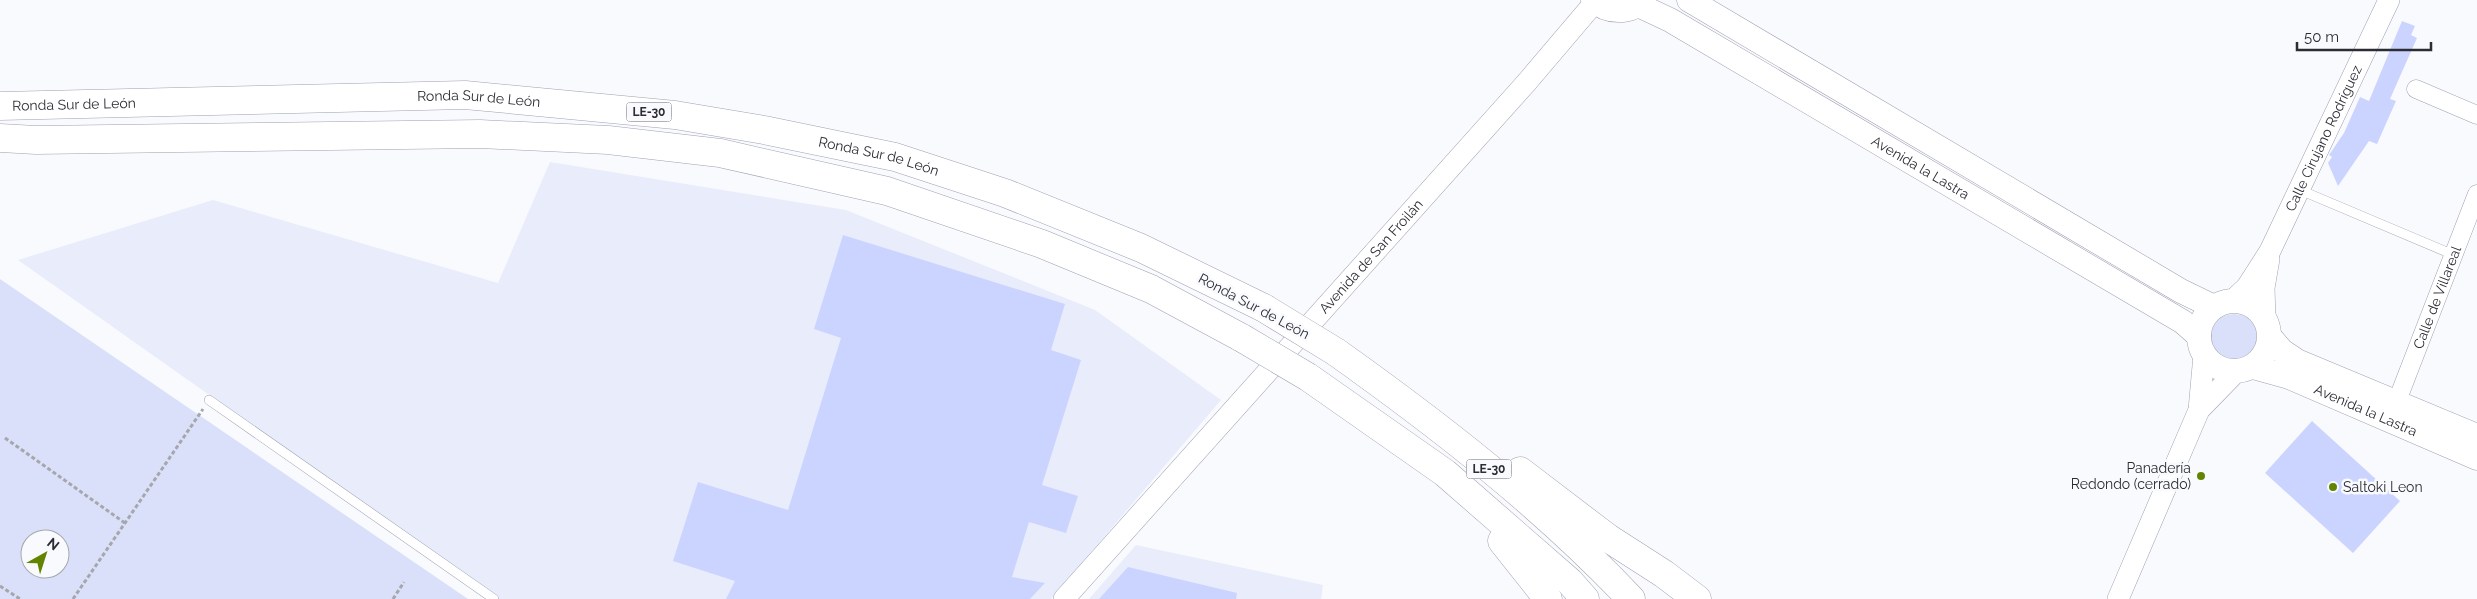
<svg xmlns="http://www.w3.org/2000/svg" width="2477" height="599" viewBox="0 0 2477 599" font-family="Raleway,sans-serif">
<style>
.built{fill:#e9ecfb}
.green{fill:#dae0f9;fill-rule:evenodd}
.building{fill:#cbd4ff}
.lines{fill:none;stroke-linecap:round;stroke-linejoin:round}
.service-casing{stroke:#9ea2b3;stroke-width:10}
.minor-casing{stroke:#9ea2b3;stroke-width:19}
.tertiary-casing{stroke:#9ea2b3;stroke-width:22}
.secondary-casing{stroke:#9ea2b3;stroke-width:25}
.motorway-casing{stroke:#9ea2b3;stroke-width:29}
.path{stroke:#a6a7ac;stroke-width:3;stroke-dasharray:4 2.5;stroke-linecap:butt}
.service{stroke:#fff;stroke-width:9}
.minor{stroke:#fff;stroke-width:18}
.tertiary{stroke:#fff;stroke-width:21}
.secondary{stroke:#fff;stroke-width:24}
.motorway{stroke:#fff;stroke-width:28}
.motorway-bridge-casing{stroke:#9ea2b3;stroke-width:29;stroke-linecap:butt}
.motorway-bridge{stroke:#fff;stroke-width:28}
.poi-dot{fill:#628400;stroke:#f9fafd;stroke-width:2}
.labels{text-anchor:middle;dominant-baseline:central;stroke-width:5;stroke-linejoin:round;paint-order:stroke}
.shield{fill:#f9fafd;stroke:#6a6a70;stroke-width:1}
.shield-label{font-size:12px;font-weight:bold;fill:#2c2d34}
.street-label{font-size:14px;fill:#2c2d34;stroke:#f9fafd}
.poi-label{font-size:14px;fill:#2c2d34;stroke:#f9fafd;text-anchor:end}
</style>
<rect width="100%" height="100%" fill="#f9fafd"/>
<path class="built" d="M550,162l296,48 249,100 126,90 -170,199h-553l-480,-339 195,-60 285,83z
M1136,545l187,40 -2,14h-232z"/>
<path class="green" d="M0,279l468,320h-468zM30,539h30v30h-30z
M2210 338a24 24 0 1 1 48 0a24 24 0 1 1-48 0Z"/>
<path class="building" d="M2402,21l13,5 -4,9 6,3 -27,61 6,2 -19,43 -8,-3 -31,45 -10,-23 4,-6 -3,-2 15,-22 16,-36 9,4z
M843,235l222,69 -14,46 30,10 -39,125 36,11 -12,37 -37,-11 -17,55 33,6 -15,16h-304l9,-18 -62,-20 25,-79 90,28 53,-172 -27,-9z
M2312,421l88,80 -47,52 -88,-80z
M1128,567l109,26 -1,6h-137z"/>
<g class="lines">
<defs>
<path id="service" d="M2300,190l154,65
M209,400l285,199"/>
<g id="minor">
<path d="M2416,89l61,26"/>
<path id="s1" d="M2397,401l80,-207"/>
</g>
<g id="tertiary">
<path id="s2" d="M2232,301l15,-14 23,-36 119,-251"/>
<path d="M2265,318l-1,-30 5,-29"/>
<path d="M2199,410l37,-38"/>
<path id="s3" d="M1064,599l463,-517 68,-80"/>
<path d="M2118,599l81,-189 5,-55"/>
</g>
<g id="secondary">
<path d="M1593,0c14,13 37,14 50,0"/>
<path d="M1689,0l492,291 33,16"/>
<path id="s4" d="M1638,5l32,15 513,302 16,14"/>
<circle cx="2234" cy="336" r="35"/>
<path d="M2270,337l12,14 15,10 180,75"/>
<path id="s5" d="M2253,367l36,10 188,81"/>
</g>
<g id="motorway">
<path id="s6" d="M0,106l465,-11 210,20 89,15 131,27 110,36 136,55 123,60"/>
<path d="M0,138l36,2 444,-6 128,6 112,13 167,38 155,53 109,45 91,49"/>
<path d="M1336,352c104,74 207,154 295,247"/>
<path d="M1308,377l137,96 125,109 15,17"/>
<path d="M1520,471l88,67 56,36 33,25"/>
<path d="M1502,541l46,58"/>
</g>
</defs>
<use href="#service" class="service-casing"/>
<use href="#minor" class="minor-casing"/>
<use href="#tertiary" class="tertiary-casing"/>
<use href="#secondary" class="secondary-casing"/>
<use href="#motorway" class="motorway-casing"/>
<path class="path" d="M5,438l120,85
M0,586l20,13
M73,599l130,-190
M393,599l11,-17"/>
<use href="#service" class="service"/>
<use href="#minor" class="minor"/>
<use href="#tertiary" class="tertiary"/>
<use href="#secondary" class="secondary"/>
<use href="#motorway" class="motorway"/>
<defs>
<path id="motorway-bridge" d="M1264,308l72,44
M1242,338l66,39"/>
</defs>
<use href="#motorway-bridge" class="motorway-bridge-casing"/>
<use href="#motorway-bridge" class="motorway-bridge"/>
</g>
<g class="poi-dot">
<circle cx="2201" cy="476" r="5"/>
<circle cx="2333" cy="487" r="5"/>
</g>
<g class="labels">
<g class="shield">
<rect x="626.5" y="102.5" width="45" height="19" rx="4"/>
<rect x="1466.5" y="459.5" width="45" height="19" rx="4"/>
</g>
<g class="shield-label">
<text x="649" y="112">LE-30</text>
<text x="1489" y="469">LE-30</text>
</g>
<g class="street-label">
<text stroke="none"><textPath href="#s6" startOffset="479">Ronda Sur de León</textPath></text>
<text stroke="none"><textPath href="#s6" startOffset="74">Ronda Sur de León</textPath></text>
<text stroke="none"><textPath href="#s2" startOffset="188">Calle Cirujano Rodríguez</textPath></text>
<text stroke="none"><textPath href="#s6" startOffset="884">Ronda Sur de León</textPath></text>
<text stroke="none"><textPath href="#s4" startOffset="326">Avenida la Lastra</textPath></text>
<text stroke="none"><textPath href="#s3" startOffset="460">Avenida de San Froilán</textPath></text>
<text stroke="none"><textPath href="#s1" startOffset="111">Calle de Villareal</textPath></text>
<text transform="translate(1254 306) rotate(28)">Ronda Sur de León</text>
<text stroke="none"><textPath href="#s5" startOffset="121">Avenida la Lastra</textPath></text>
</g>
<g class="poi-label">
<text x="2191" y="468">Panadería<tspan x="2191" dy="16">Redondo (cerrado)</tspan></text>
<text x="2343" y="487" text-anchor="start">Saltoki Leon</text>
</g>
</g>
<g transform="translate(45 554) rotate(39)"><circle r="24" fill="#f9fafd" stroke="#a7a8ad"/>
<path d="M0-4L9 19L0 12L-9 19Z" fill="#628400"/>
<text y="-8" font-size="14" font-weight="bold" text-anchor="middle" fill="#2c2d34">N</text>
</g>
<path d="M2297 42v8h134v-8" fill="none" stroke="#2c2d34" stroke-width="2.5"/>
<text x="2304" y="42" font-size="15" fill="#2c2d34" stroke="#f9fafd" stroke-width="4" paint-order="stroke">50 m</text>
</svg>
